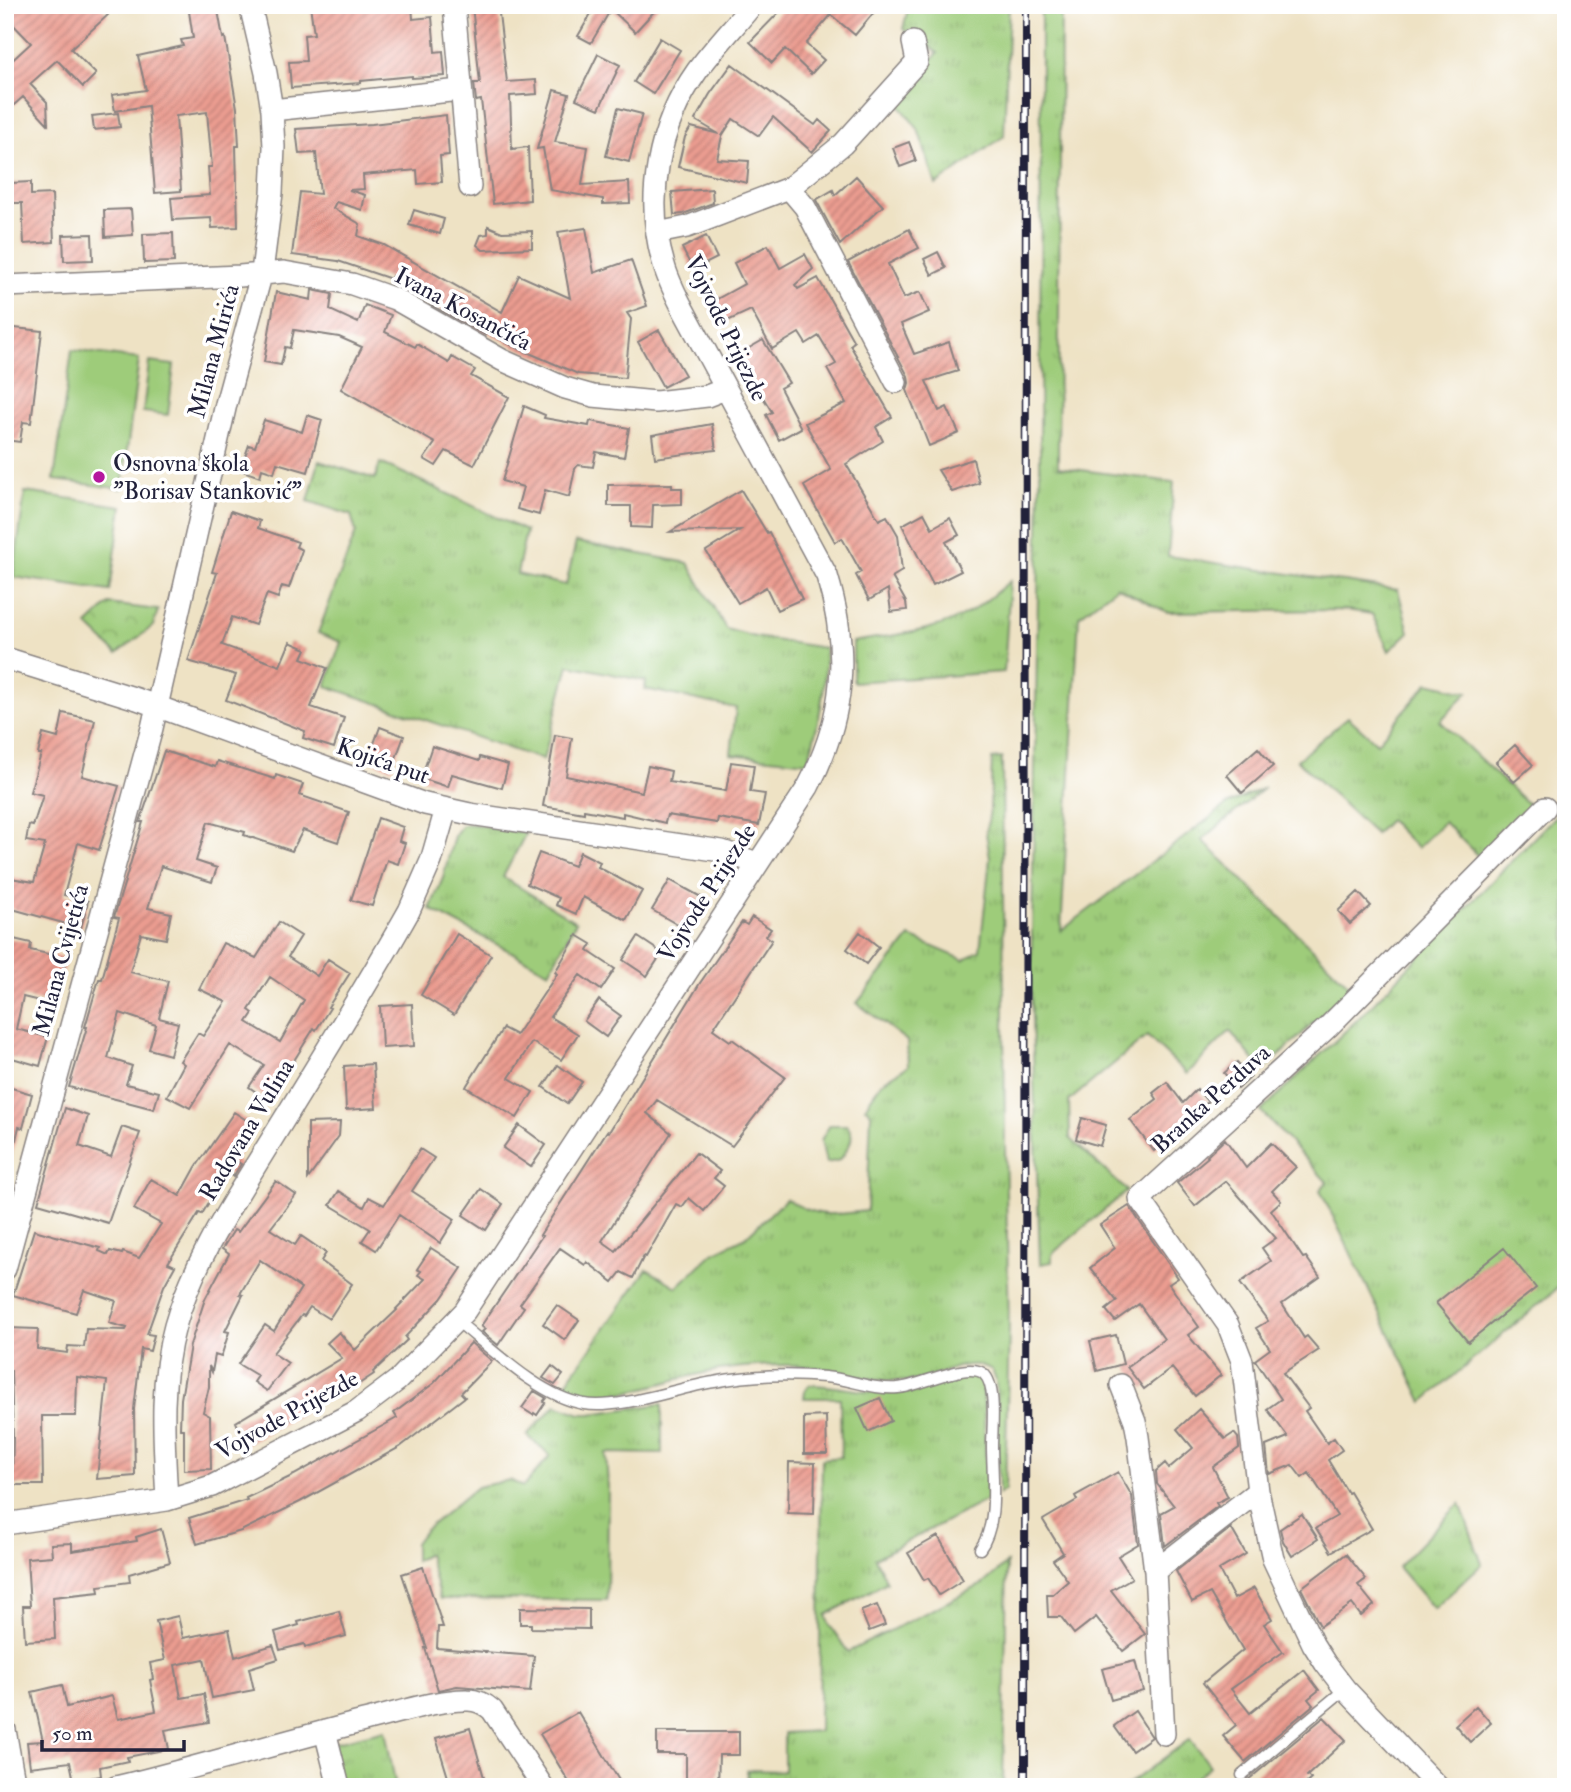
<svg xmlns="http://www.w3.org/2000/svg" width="1571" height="1792" viewBox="0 0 1571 1792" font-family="'IM FELL Double Pica',serif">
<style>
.grass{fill:url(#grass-tufts);stroke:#60775a;stroke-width:2}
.park{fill:url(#park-crowns);stroke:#60775a;stroke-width:2}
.pitch{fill:#9ecc7a;stroke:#60775a;stroke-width:2}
.building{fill:url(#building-hatch);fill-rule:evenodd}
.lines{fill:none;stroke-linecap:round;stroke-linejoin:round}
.lane-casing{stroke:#888280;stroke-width:13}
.street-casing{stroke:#888280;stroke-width:24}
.lane{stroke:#fff;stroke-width:10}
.street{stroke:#fff;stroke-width:21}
.rail-casing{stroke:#22223b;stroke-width:8}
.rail{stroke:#fff;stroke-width:5;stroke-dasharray:16;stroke-linecap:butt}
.poi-dot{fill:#b5179e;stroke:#fff;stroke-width:2.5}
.labels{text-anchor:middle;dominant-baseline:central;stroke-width:7;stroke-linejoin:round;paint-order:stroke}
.street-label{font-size:24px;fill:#22223b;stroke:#fff}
.poi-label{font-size:24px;fill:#22223b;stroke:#fff;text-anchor:start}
</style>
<defs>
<pattern id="grass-tufts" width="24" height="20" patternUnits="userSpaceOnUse" patternTransform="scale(1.75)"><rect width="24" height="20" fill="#9ecc7a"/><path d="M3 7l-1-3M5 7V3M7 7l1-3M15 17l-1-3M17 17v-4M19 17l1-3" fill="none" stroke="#88af6a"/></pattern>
<pattern id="park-crowns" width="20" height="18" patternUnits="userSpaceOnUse" patternTransform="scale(1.75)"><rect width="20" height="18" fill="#9ecc7a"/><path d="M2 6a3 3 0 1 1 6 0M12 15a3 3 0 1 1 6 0" fill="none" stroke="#88af6a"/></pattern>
<pattern id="building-hatch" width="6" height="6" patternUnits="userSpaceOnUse" patternTransform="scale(1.75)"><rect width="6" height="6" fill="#eb9c90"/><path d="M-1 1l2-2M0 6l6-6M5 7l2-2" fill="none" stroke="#be7f77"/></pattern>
</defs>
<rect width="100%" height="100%" fill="#fff"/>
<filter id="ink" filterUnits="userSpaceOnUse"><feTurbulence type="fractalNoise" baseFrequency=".0143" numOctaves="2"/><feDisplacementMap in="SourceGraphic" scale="14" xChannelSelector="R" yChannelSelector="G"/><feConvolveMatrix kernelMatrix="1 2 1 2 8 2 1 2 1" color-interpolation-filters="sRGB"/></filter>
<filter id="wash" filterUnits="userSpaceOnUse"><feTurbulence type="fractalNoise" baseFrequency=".00686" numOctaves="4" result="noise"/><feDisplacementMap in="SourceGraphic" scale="28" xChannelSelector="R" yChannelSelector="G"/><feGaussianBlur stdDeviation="1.57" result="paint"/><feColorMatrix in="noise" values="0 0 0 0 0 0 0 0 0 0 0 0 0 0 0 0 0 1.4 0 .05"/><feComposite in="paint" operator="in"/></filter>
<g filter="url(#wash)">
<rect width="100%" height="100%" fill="#eee2c4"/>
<path class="grass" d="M909,5h100l-5,131 -68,49 -18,-56 -24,-31 44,-45 -35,-24z
M1041,5h20l-3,462 116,15 -6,74 230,34 11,42 -20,19 -17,-37 -26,-4 -179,2 -50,-25 -38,29 -18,315 167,-127 36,-16 -62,52 149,147 -88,84 -33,-40 -43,43 -40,-38 -78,65 1,37 57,53 -75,63v8l-12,2 -9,-276 9,-508z
M319,461l56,18 5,-16c49,20 97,46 146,68l-9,43 49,11 10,-43 112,21 38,66 29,8 70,11c2,40 -7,76 -17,114l-77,-8 5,-46 -91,-19 1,-8 -77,-16 -26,95 -217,-74 15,-44 -23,-9 38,-101 -5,-17 -43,-14z
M1010,581l-6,91 -151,10v-40c37,-7 79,-9 113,-28 16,-8 30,-22 44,-33z
M1428,683l40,9 -28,29 90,85 -51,51 -35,-35 -27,26 -28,-28 -14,14 -78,-74 51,-43 29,26z
M1002,758l3,388 4,181 -4,163 -6,4 -3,-113 -4,-11c-28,-16 -54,10 -82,11 -42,3 -79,-16 -121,-16 -28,0 -58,2 -85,8 -34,7 -66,19 -100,23l-16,1 -27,-7 86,-121 30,18 36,-34 33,-16 40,-38c34,20 44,16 81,12l4,-98 -6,-6 16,-24 27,-17 -1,-25 -50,-38 53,-66 54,23 16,-10 10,-92 -4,-25 4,-23 2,-51z
M1566,805v476l-143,121 -103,-212 7,-8 -66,-71 96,-91z
M472,824l54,9 -23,44 73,45 -27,50 -119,-63 13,-31 11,-42 8,-11z
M830,1125h17c10,12 1,24 -7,35l-14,3 -5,-23z
M963,1374h9l11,8 4,118 -112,58 12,24 -61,33 3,9 19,28 135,-68 24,-21 -4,224h-255l-1,-17 37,1v-38l35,-2 3,-272 19,-2 -1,-59h-36l1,-7 4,-6c29,0 57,9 86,8 24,-1 46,-11 68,-19z
M662,1404v50l-56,-1 2,34 -1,113 -167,-1 -12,-45 -13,7v-18l9,-12 53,-44 33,-7 13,7 27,-31 -23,-21 29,-30 25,9h9z
M1460,1503l22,61 -48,45 -36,-42z
M385,1730l11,57h-56l-12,-43z
M1190,1739l20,27 -26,21h-59z"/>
<path class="park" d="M109,604l49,6 -5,16 -36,28 -30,-29z"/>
<path class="pitch" d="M72,350l67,9 -17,130 -68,-9z
M149,362l25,3 -6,50 -25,-3z
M25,492l97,14 -12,85 -97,-14z"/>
<g id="blocks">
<path class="building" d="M5,5h95l8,10 -37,34 25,25 -13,13 -26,-27 -27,24 17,18 1,22 -25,-27 -18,16v-46l26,-24 -26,-27z
M188,5h29l6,33 2,-1 12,71 2,38h-3l2,81 -26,1 -1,-10 -38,2 -2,-22 39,-3 -2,-28h4l-5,-55 -31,4 5,75 -26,2 -7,-87 -33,5 -3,-16 34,-5 -8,-34 45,-10 -2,-6 12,-2z
M310,5h102l1,14 19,-2 3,35 8,-1 2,25 -33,2v-2l-51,5v2l-70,5 -2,-26 17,-1 -2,-26 10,-1z
M472,5h26l9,77 29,-2 1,14 -27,2 2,53 16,-2 2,53 -37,4 -12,-104 -5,1 -2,-18h6z
M596,5h64l-25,27 -24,-23 -20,34 -13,-7z
M786,5h94l-25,30 -24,-20 -25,29 18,16 -13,14 -26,-25 -13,14 -22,-21z
M660,38l20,12 -27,44 -19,-12z
M598,54l22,11 -21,44 -23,-10z
M732,64l83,61 4,-5 12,11 -19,21 -39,-35 -14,19 -26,-17 -11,17 -5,23 32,2 -2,22 -69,-16 7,-30 6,-10 28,7 -24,-14 15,-26z
M554,90l15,4 -14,48 33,5 -6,38 47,-3 1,21 -27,1v-5l-53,-9 -7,-42 -6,1z
M618,108l24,6 -13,48 -23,-6z
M118,113l2,14 -26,3 -2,-14z
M446,115l3,40 -9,1 2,26 -24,2 -1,-14 -54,5 1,14 -15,1 16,5 -3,15 -26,-8 -3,6 27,16 -2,12 26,9 118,67 17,-37 51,23 -12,-66 28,-4 8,45 37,-13 16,46 -20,7 4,6 -6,59 -47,-4 -65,-28 -26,-14 -2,3 -54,-30 3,-5 -42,-24 -1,3 -53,-18 -46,-6 8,-63 20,2 -4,-41 -17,1 -3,-25 76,-5z
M909,142l7,19 -16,6 -7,-19z
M856,176l27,30 -43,39 -24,-45 17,-10 2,5z
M31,182v13l21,-1 2,48 -30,2 -2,-41h-11v-20z
M712,189l1,14 -30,11 -9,1 -2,-23z
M131,209l2,26 -28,2 -1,-27z
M414,210l30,9 -4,15 -31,-9z
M488,226l14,6 30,-1v17l-49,2 -6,-5 4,-10 7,-1z
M909,229l10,19 -31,16 16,34 16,-6 9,20 -28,12 13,30 35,-12 9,29 -32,10 13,30 8,-4 12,26 -30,13 -22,-56 2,-7 -1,-7 -60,-114z
M173,233l1,29 -30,1 -1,-29z
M92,234l1,26 -29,1 -1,-26z
M706,236l11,22 -24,12 -11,-22z
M768,245l12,23 25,-14 8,15 -18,16 3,4 20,-11 36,64 -4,3 42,72 -16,10 7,14 -37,23 33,56 8,-4 11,19 4,36 -10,6 14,25 1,8 -16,2 -3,-23 -19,11 -13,-25 5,-3 -19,-34 -7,4 -31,-56 27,-16 -26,-47 41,-20 -19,-34 9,-5 -17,-28 -13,8 -7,-11 -27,16 -21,-39 -32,15 -11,-21 36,-20 -10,-21z
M938,252l8,16 -14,7 -8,-16z
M312,290l20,4 -2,16 28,13 7,-18 26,10 -6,17 30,15 2,-3 32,19 3,-6 23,13 -4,6 38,21 -35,68 -28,-14 -10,15 -12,-7 11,-16 -94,-54 21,-42 -23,-10 -45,-7 -4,18 -5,-1 -4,18 -17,-3 12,-70 35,8z
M5,327l37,4 -11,92 -8,-1 -3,20 -15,-2z
M659,330l26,45 -22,12 -25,-45z
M763,340l26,43 -9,5 21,40 -22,12 -13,-25 6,-3 -35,-57z
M524,406l21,9 -1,3 45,8 1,-5 39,7 -5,29 -28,-5 -3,15 -15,-2 -3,4 -6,28 -24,-7 -6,25 -22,-6 6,-22 -21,-6z
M307,415l15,5 -14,52 -31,-9 -3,10 -12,-4 -2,8 -20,-7 9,-25 6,2 9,-27 38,12z
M712,424l4,26 -61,8 -3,-23z
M973,459l6,24 -27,9 -14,-22z
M672,484v4h10v16l-29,1 -1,23 -21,-1v-21h-23v-21z
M741,490l26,43 2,-1 33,67 -25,11 -11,-23 -28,16 -32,-52 34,-21 -70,2z
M231,511l29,10 -2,7 40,14 -2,5 6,3 -13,38 -7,-2 -4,12 -11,-4 -12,31 -23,-8 -10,28 58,21 10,-24 16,7 -4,9 25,10 -16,39 33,11 -10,30 -31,-10 2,-7 -79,-31 10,-25 -48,-14 29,-88 -5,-1z
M924,513l8,15 18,-10 9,17 -13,7 15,29 -28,14 -31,-60z
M63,713l32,7 -13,56 37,10 -20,64 -21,-7 -14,52 24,6 -7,27 -76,-21v-30l29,5 11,-38 -19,-3 3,-16 4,1 10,-31 -13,-3 11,-38h-3l5,-20 15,4z
M380,727l24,9 -12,33 -24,-9z
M555,735l17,3 -6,38 76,16 6,-26 23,5 -2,11 57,9 5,-29 23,3 -4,27 15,2 -6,31 -41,-7 -1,5 -50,-8 -2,8 -42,-10v4l-39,-7v3l-41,-7z
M1515,745l18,20 -19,17 -18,-20z
M432,746l47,15 1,-4 28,8 -6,23 -50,-14 -4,13 -27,-9z
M1258,748l15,18 -31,27 -15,-18z
M164,751l51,16 2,-6 58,18 1,-4 27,9 -4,11 50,17 -11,30 -35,-12 -11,21 -48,-16 1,-3 -37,-10 -12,39 21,7 -5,14 -51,-16 -13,42 23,5 -5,26 -25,-5 -11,38 38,9 -9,37 19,5 -8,32 -21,-6 7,-24 -36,-12 -12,45 24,8 -6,18 33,8 -5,17 -85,-22 18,-60h-2l14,-48h3l17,-61 -5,-1 29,-95h-3z
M378,818l25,9 -4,14 6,2 -7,21 -11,-4 -15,46 -21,-6z
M580,852l20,10 -2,5 44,24 -16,29 -43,-23 -7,17 -20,-9 3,-7 -32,-14 12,-31 35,13z
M670,880l31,17 -18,31 -31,-18z
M1358,892l13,14 -21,18 -12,-13z
M752,917l19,12 -5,7 6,4 -59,89 17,12 2,-2 53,38 -53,69 -75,-46 -10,13 24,20 -69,108 14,10 80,-98 24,18 -6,7 10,8 -20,25 -15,-13 -7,9 -6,-3 -30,53 -2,-1 -11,22 -12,-6 -8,10 -26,-20 -2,3 -25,-17 -40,56 4,3 -26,38 -16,-13 3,-3 -4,-3 61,-90 -2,-1 67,-104 2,1 91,-149 42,-61 5,3z
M279,922l22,14 -13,21 29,19 11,-17 22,14 -22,34 2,1 -14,22 -2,-2 -45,73 -20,-14 15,-22 -34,-20 -40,63 -23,-12 17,-32 -4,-3 18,-28 5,3 23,-34 -27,-13 24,-46 33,15zM270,977l34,23 -24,42 -33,-20 6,-9 -4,-3z
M860,932l19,15 -13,17 -19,-15z
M457,934l34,21 -37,60 -33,-20z
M577,935l15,9 -4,7 27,18 -14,21 -21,-15 -30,42 28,17 -17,26 -29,-18 -23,36 24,14 -16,26 -51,-31 1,-2 36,-57 13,7 41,-61 -2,-2z
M5,937l26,6 -1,7 36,8 -10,47 -33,-8 -7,32 32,8 -8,29 -35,-10z
M638,937l24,16 -15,23 -24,-16z
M599,1000l22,16 -15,21 -22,-16z
M412,1004l2,42 -32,2 -2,-42z
M1237,1062l14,15 -13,12 -14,-16z
M373,1064l3,44 -30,2 -2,-44z
M558,1065l24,17 -15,22 -24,-17z
M1167,1082l16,21 14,-14 11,13 -54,49 -24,-31 27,-21 -4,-6z
M5,1086l27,8 -9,34 -4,-1 -8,33 -6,-1z
M65,1108l23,8 -9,30 32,11 11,-30 18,6 -32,90 -70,-20z
M234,1112l23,15 -22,33 6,4 -4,6 -4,7 -6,-5 -25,42 -3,-1 -31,50 7,3 -11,20 -17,48 7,1 -4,16 -9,-2 -7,60 1,67 -38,3 10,-98 -30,-4 -1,39h-34l1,69h-31l1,-48 -2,-66h-4l1,-43 30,1 -1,20 30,4 1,-7 16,1 2,-18 40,1 1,-2 -18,-5 7,-22 -32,-11 -8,23 -63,-18 21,-65 66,18 -1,3 9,4 2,-4 12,3 1,-2 16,6 22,-34 -27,-15 17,-30 29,17 16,-29z
M1082,1118l24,7 -6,21 -24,-7z
M340,1122l-1,14 -31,43v-56z
M519,1125l27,20 -15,22 -28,-19z
M1225,1139l21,29 25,-25 25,24 -24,24 9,10 -10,9 32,48 3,-1 14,20 -38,27 22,34 3,-2 12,14 -36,23 26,35 -4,3 22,32 7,-5 8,12 -14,10 20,33 2,-1 22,37 -41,23 -15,-24 21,-12 -28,-43 -7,5 -10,-13 -23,9 -3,-28 22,-9 -21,-28 14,-10 -26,-39 15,-11 -14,-21 12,-7 -28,-38 31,-22 -9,-13 14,-10 -50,-57 -31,25 -18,-23 31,-26 -1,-1z
M420,1149l14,9 -22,33 43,28 -15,24 -41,-28 -23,35 -14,-9 8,-12 -40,-24 9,-14 25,16 5,-10 15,8z
M276,1181l20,14 -26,34 25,16 6,-9 25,17 -5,8 31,23 -23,35 -19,-12 -6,9 -2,-1 -29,38 15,10 -21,28 -13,-9 4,-6 -20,-12 27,-39 9,6 27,-43 -41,-28 -20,34 3,1 -18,36 4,1 -8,25 -6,-2 -3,17 -3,-6v21l-6,25 7,4 1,53 -27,1v-41h-4l1,-30 9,-54 15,-46 24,-45 -7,-5 12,-19 4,2z
M481,1189l22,15 -17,26 -23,-15z
M1129,1206l49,72 -9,6 30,43 -11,8 33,40 -26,21 -23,-28 -28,21 -17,-22 37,-28 -25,-35 -24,17 -9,-11 11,-9 -27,-33 25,-20 -15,-23z
M431,1248l31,20 -21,31 -36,38 2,3 -34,32 1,2 -24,16 -2,-5 -45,28 -57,31 -10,-22 106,-64 -15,-15 12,-11 16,18 42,-40 -1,-1 29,-30 -7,-4 3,-4 -4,-2z
M1504,1248l32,40 -68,54 -32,-39z
M557,1305l22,15 -14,20 -22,-16z
M1116,1335l7,29 -26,7 -7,-30z
M471,1343l21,18 -31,32 4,4 -65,50 -100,55 -59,29 -44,13 -8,-26 58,-18 -1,-2 48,-23 103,-57 -3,-5 40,-30z
M552,1366l11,9 -8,10 -12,-7z
M534,1391l12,7 -3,4 2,1 -8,12 -3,-2 -1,2 -11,-7z
M880,1398l11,23 -23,11 -11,-24z
M1199,1409l26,30 9,-6 4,5 1,10 -26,19 15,30 -12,6 2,3 -53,40 -4,-33 13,-7 -17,-22 -1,-13 9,-8 4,5 24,-20 -16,-19z
M826,1416l1,38h-23v-37z
M789,1462l26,1 -1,51 -26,-1z
M1118,1472l14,24 6,48 -20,12 14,22 -21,12 34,44 -22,17 -27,-34 -22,17 -13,-17h-13l-1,-23h6l15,-13 -15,-21 10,-7 -20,-33 34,-20 -2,-4z
M1302,1514l16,25 -26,17 -9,-15 -3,-12z
M1231,1528l15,26 -27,16 15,29 20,-11 18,31 -8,5 19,28 -52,37 19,24 54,-43 15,20 -11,9 5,6 -68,57 -22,-26 13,-11 -33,-42 40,-33 -33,-57 -18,9 -16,-31z
M161,1529l9,33 -41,12 1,8 -32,4 1,6 -46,5 2,42 -30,2 -2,-35h7l-3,-48 25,-2 -1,-12 21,-1v8l65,-10 -1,-4z
M938,1536l25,44 -24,15 -11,-17 -4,2 -16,-27z
M1346,1554l20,25 -8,6 16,20 -13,11 -9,-12 -32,22 -19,-38z
M423,1567l20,60h-5l-1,21 97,8 -4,36 -73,-6 -19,4 -13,-42h2l-25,-74z
M877,1605l8,20 -16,6 -8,-20z
M520,1608l69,1v20l-58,-1v-4h-11z
M339,1611l7,25 -41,11 -1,-3 -24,6 -5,-18 24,-7 -1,-3z
M178,1616l5,22 46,-9 6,28 38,-12 5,14 -29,9 5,22 -42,8 -8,-39 -29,6 6,33 23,-4 5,28 -44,8 4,19 -42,8 1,4 -28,6 1,9 -27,5 -4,-19 -40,5 -3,-25 16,-1 -11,-49 30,-7 5,22 45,-11 6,23 38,-8 -6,-31 3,-1 -3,-16 15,-3 -9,-39z
M1135,1661l8,30 -32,9 -9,-31z
M1476,1706l15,17 -21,19 -15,-17z
M1135,1711l17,26 -20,14 -18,-25z
M578,1712l45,75h-51l-32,-53z
M1324,1717l22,23 -39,36 4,3 -9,8h-66l11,-6z
M470,1728l15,53 -19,6h-15l-15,-49z
M657,1732h82v23h-20l-1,32h-32v-33h-29z"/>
</g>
</g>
<g filter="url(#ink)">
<use href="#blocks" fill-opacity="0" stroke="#888280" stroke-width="2"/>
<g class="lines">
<defs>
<path id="lane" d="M457,1321c35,28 83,76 127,83 37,6 92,-16 130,-22 36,-7 75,-8 111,-5 25,2 48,13 73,11 21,-1 70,-28 86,-14 13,12 8,55 8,72 0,31 7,78 -12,103
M1242,1775l103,-86"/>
<path id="street" d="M454,5l16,182
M272,110l188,-20
M789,188l16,19 91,175
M657,233l30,-6 102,-39 54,-44 74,-82 -4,-20
M5,286l235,-10 44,-4 68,12 43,15 107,61 63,28 28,8 63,6 51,-6 18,-7
M5,658l132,41 288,105 45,10 252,37 35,12
M5,1269l147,-541 74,-324 36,-132 10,-79 2,-46 -2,-37 -6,-37 -16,-68
M1121,1385l14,36 3,16 17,134
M167,1500c-3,-58 -8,-118 8,-174 18,-64 57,-122 92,-179 48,-78 97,-156 142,-236l22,-50 15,-52
M5,1524l162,-24 45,-14 145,-75 41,-31 67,-69 343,-524c37,-70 42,-135 19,-211l-144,-267c-7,-14 -15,-29 -19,-44 -20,-65 -6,-139 33,-194 17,-23 37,-44 55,-66
M5,1730l10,57
M325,1731l14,56
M1164,1734l-9,-163 103,-80
M116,1787c83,-20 165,-45 248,-66 30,-7 74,-22 104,-21 10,0 17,4 24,10l51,77
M1438,1787l-93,-98 -20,-26 -12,-19 -40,-85 -15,-68 -16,-130 -14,-36 -88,-126 188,-172 217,-219"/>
</defs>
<use href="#lane" class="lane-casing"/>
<use href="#street" class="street-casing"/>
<use href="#lane" class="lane"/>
<use href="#street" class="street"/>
<defs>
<path id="rail" d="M1025,1787l1,-1782"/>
</defs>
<use href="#rail" class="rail-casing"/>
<use href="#rail" class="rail"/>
</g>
</g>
<circle class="poi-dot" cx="99" cy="477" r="7"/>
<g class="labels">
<g class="street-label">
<text transform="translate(463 309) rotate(28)">Ivana Kosančića</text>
<text transform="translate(726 328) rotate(64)">Vojvode Prijezde</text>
<text transform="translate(214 351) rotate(-75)">Milana Mirića</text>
<text transform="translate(383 761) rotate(19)">Kojića put</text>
<text transform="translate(707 893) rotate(-57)">Vojvode Prijezde</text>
<text transform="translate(61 960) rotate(-75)">Milana Cvijetića</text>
<text transform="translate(1211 1099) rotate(-42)">Branka Perduva</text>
<text transform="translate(247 1130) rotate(-59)">Radovana Vulina</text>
<text transform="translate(287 1415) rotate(-29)">Vojvode Prijezde</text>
</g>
<g class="poi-label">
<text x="113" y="463">Osnovna škola<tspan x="113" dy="28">"Borisav Stanković"</tspan></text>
</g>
</g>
<rect width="1571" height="1792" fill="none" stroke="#fff" stroke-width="28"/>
<path d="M42 1740v10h142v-10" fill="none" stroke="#22223b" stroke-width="3.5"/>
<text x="52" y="1740" font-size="21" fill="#22223b" stroke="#ffffff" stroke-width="5" paint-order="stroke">50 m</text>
</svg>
